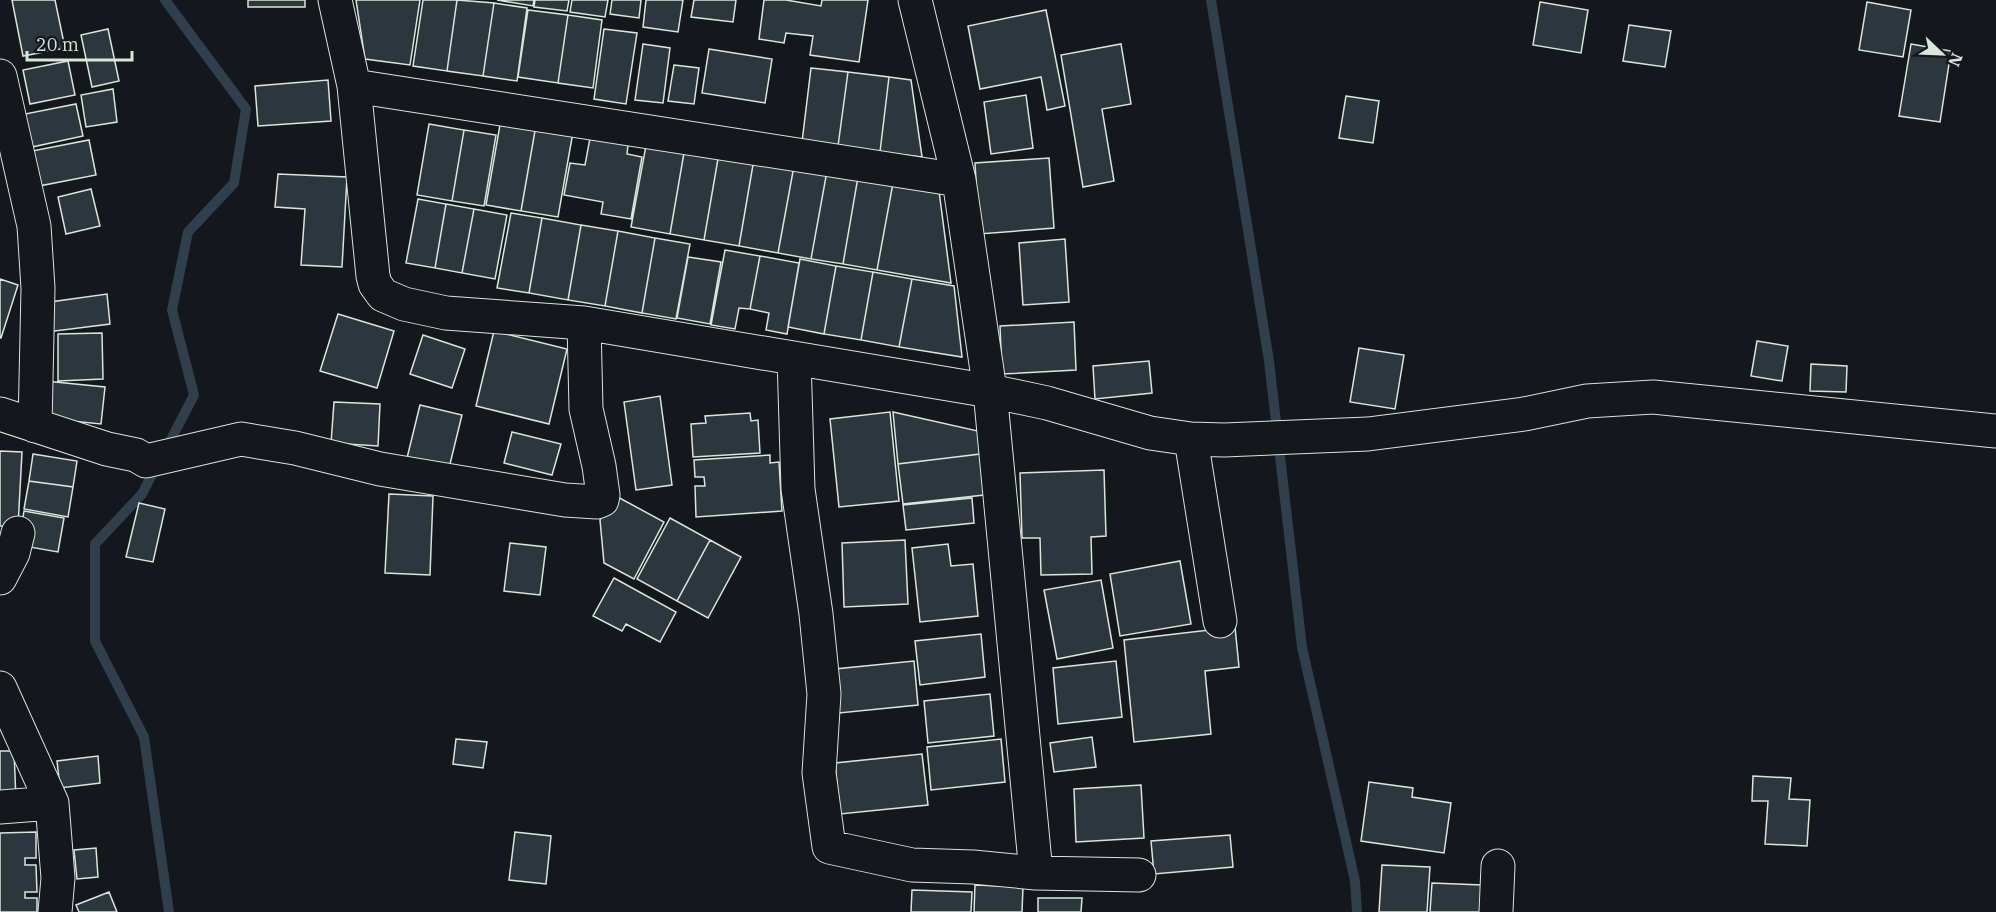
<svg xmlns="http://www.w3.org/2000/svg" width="1996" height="912" viewBox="0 0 1996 912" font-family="'IBM Plex Serif',serif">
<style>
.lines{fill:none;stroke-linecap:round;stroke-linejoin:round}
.stream{stroke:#2f3f4d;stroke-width:10}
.building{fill:#2c363c;stroke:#d8e6dc;stroke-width:1.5}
.minor-casing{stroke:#d8e6dc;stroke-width:35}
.minor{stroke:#14181c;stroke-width:33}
</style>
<rect width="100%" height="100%" fill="#14181c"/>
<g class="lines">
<path class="stream" d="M165,0l81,109 -12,74 -46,49 -16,78 22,85 -28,54
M1211,0l58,361 33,286 53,234 2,31
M157,465l-15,29 -47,50v97l49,96 25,175"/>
</g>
<path class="building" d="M12,0h43l10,48 -42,8z
M248,0h57v7h-57z
M356,0h64l-10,65 -45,-6z
M423,0h34l-10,71 -34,-5z
M457,0l37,3 -11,73 -36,-5z
M497,0h37l-1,6z
M535,0h34l-2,11 -33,-4z
M572,0h36l-3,17 -35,-5z
M612,0h29l-2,18 -29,-4z
M646,0h37l-5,32 -35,-5z
M694,0h42l-3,22 -42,-5z
M764,0h22l35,6 1,-6h46l-9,62 -49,-7 3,-19 -27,-3 -2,10 -25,-4z
M1540,2l48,8 -7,43 -48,-8z
M1867,2l44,8 -8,47 -44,-7z
M494,3l33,5 -10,73 -34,-5z
M528,10l40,5 -10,68 -40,-6z
M1046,10l19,96 -18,4 -6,-33 -61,12 -12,-63z
M568,15l34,5 -9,68 -35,-5z
M1629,25l42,6 -6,36 -42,-6z
M108,29l11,52 -27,6 -11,-52z
M604,29l33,4 -11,71 -32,-5z
M643,44l27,4 -7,55 -28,-3z
M1121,44l10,60 -29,5 12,72 -31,6 -22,-132z
M1911,44l40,7 -11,71 -41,-6z
M709,49l63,10 -7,44 -63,-10z
M68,61l7,34 -45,9 -7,-34z
M674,65l25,3 -5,36 -26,-3z
M811,68l37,4 -10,74 -36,-4z
M848,72l41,5 -9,75 -42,-6z
M889,77l22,3 11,77 -42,-5z
M328,80l3,41 -73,5 -3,-40z
M113,89l4,33 -31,5 -5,-32z
M1026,95l7,53 -42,6 -7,-52z
M1346,96l33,5 -6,42 -34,-5z
M76,104l7,32 -51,11 -7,-33z
M501,119l35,6 -15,86 -35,-6z
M429,124l35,6 -12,71 -35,-6z
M536,125l37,7 -15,85 -37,-6z
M464,130l32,5 -12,71 -32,-5z
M590,138l38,7 -1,9 15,3 -11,62 -30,-5 2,-12 -39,-7 6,-32 15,2z
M89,140l7,35 -57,11 -7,-35z
M647,140l38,7 -15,87 -39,-7z
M685,147l34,6 -15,87 -34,-6z
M719,153l35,6 -15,87 -35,-6z
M1049,158l5,70 -75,6 -4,-71z
M754,159l40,7 -16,87 -39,-7z
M794,166l33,5 -16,88 -33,-6z
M827,171l31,6 -15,87 -32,-5z
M278,174l69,3 -5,90 -41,-2 4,-56 -30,-2z
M858,177l35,6 -16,87 -34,-6z
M893,183l46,8 12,92 -74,-13z
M91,189l9,37 -34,8 -8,-37z
M418,199l28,5 -11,64 -29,-5z
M446,204l28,5 -12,64 -27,-5z
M474,209l33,6 -12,64 -33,-6z
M511,213l31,5 -13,75 -32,-5z
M542,218l39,7 -13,75 -39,-7z
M581,225l37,6 -13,75 -37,-6z
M618,231l37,7 -13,75 -37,-7z
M655,238l35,6 -14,75 -34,-6z
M1065,239l4,63 -46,3 -4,-62z
M725,250l35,6 -10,53 -11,-1 -4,21 -24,-4z
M760,256l39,7 -12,71 -21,-4 3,-17 -19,-4z
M688,257l33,5 -11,62 -33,-6z
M800,259l36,7 -12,68 -36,-7z
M836,266l37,6 -12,68 -37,-6z
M873,272l39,7 -13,68 -38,-7z
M0,279l18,6 -17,53h-1z
M912,279l42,7 8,71 -63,-10z
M107,294l3,30 -63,8 -4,-29z
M338,314l56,17 -17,57 -57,-17z
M1074,322l2,48 -74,4 -2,-48z
M494,331l73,18 -18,75 -73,-18z
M102,333l1,46 -45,2v-47z
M423,335l42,14 -13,39 -42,-14z
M1757,341l31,5 -6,35 -31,-5z
M1359,348l45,7 -9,54 -45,-7z
M1149,361l3,32 -57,6 -2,-33z
M1811,364l36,2 -1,26 -36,-1z
M45,381l60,6 -4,37 -60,-6z
M660,396l12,89 -36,5 -12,-88z
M334,402l46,2 -2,42 -47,-3z
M420,405l42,10 -13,53 -42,-10z
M890,412l9,89 -60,6 -9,-88z
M893,412l85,19 2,23 -82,10z
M750,413l1,8 7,-1 2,33 -67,4 -2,-33 15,-1 -1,-7z
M512,432l49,12 -9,31 -48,-12z
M0,451l22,1 -4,75 -18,-1z
M33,454l44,7 -4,26 -44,-6z
M980,454l4,41 -81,9 -5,-40z
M770,455v8l9,-1 3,49 -86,6 -1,-31h10l-1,-9h-9l-1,-17z
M1104,470l2,66 -15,1 1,37 -51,1 -1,-37h-18l-2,-65z
M29,481l44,6 -5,30 -44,-8z
M389,494l44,2 -3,79 -45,-2z
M614,495l50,27 -30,57 -30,-16 -4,-43z
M972,498l2,25 -68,7 -3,-25z
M139,503l26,6 -12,53 -27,-5z
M24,511l40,7 -6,34 -40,-7z
M670,518l40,22 -33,61 -40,-22z
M710,540l31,17 -33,61 -31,-17z
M905,540l3,64 -64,3 -2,-64z
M510,543l36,4 -6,48 -36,-4z
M948,544l3,22 22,-2 5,52 -58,6 -8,-74z
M1180,561l11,63 -71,12 -10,-62z
M614,578l62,34 -16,30 -34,-18 -4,7 -29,-15z
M1101,580l12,68 -56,11 -13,-69z
M1235,627l4,40 -34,4 6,63 -77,8 -10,-102z
M981,634l4,43 -65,8 -5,-44z
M914,661l4,44 -79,8 -4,-44z
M1116,661l6,56 -64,7 -5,-56z
M990,694l4,42 -66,7 -4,-42z
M1092,737l4,30 -42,5 -4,-29z
M456,739l31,3 -4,26 -30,-4z
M1001,739l4,43 -74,8 -4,-43z
M0,751h14l2,49 -16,1z
M922,754l6,51 -88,9 -5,-51z
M98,756l2,27 -40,5 -3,-27z
M1753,776l38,2 -2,21 21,1 -3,46 -42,-2 3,-43h-16z
M1369,782l44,6 -1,9 39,6 -7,50 -83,-12z
M1141,785l3,53 -68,4 -2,-53z
M36,832v26h-11v7h11l1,27h-12v6h12v14h-37v-79z
M515,832l36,4 -5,48 -37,-4z
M1230,835l3,32 -79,7 -3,-33z
M96,848l2,29 -21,2 -3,-29z
M1382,865l48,2 -3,45h-48z
M1432,883l50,2 -1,27h-51z
M975,885l48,2 -1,25h-48z
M912,890l60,2 -1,20h-60z
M109,892l8,20h-38l-3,-7z
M1038,898h44l-1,14h-43z"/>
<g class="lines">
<defs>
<path id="minor" d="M335,0l19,86 19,190 2,8 8,11 21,9 42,9 138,10 406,68 57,12 103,30 41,6 33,1 144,-6 156,-20 63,-13 66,-4 343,34
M915,0l44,180 31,211 46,482
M0,76l34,150 4,62 -3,138
M354,86l605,94
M794,358l4,131 18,125 8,80 -5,79 10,74 83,18 61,2 63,6 103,2
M0,414l107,35 29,6 10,6 95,-22 54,9 85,21 185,31 32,2 5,-2 1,-5 -4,-29 -13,-57 -2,-86
M1191,439l29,182
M0,578l13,-25 5,-20
M0,688l52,115 6,75 -3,34
M0,807l52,-4
M1496,912l2,-46"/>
</defs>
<use href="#minor" class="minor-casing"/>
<use href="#minor" class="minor"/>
</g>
<g transform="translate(1942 54) rotate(113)" stroke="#14181c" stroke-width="4.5" paint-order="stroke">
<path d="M0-4.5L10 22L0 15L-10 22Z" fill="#d8e6dc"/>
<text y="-9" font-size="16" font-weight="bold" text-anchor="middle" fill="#d8e6dc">N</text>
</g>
<path d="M27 51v9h105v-9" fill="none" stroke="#d8e6dc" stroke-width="3"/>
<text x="36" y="51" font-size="18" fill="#d8e6dc" stroke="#14181c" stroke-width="4.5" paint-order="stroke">20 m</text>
</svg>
